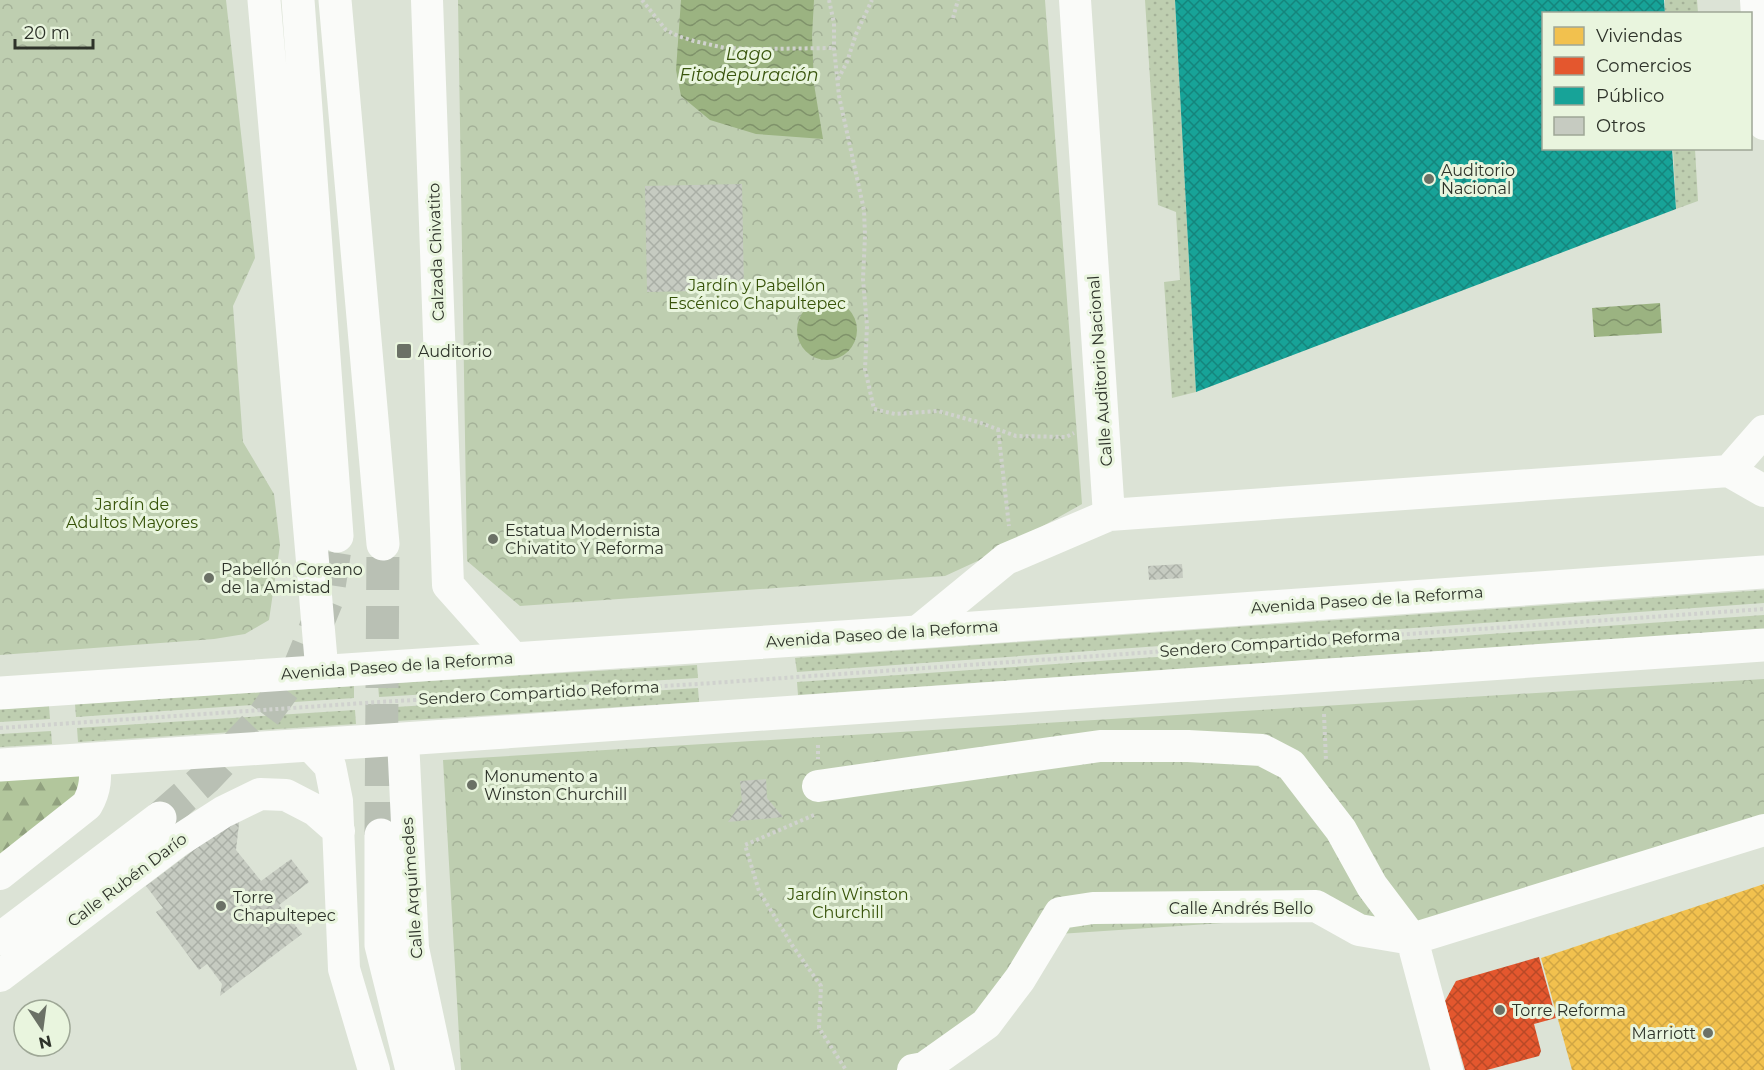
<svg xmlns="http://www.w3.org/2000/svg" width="1764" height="1070" viewBox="0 0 1764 1070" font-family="Montserrat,sans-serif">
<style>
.forest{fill:url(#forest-firs)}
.park{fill:url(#park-crowns)}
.garden{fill:url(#garden-dots)}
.water{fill:url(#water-waves)}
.homes{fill:url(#homes-cross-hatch)}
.shops{fill:url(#shops-cross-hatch)}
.public{fill:url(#public-cross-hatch)}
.building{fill:url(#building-cross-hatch)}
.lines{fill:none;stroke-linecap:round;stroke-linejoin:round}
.major-tunnel{stroke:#b9c0b4;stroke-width:33;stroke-dasharray:33 16;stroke-linecap:butt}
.path{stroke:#d0d2ce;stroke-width:4;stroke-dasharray:3 3;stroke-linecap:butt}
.minor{stroke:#fafbf9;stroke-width:32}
.major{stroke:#fafbf9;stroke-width:33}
.poi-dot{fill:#6b7166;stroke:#e9f5de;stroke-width:2}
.labels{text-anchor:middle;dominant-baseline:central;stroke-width:6;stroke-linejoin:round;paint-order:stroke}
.poi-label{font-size:16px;fill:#2e332a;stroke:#e9f5de;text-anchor:start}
.street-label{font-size:16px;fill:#2e332a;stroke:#e9f5de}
.park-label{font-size:16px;fill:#375309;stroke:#e9f5de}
.water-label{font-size:18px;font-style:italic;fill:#39550d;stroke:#e9f5de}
</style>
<defs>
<pattern id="forest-firs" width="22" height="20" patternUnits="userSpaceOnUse" patternTransform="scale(1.5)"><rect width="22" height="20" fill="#b2c69c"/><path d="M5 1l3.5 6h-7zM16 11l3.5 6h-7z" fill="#91a17f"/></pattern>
<pattern id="park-crowns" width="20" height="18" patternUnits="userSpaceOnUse" patternTransform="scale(1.5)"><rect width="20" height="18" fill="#beceb0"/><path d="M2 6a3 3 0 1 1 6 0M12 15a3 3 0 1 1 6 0" fill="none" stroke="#a4b198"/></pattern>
<pattern id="garden-dots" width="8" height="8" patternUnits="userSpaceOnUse" patternTransform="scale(1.5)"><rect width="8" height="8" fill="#beceb0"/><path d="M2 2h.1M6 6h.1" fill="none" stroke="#a4b198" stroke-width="1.8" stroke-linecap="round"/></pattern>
<pattern id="water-waves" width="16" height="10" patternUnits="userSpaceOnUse" patternTransform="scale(1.5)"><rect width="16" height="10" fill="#9bb381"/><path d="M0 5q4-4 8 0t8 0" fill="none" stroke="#7f926a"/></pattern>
<pattern id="homes-cross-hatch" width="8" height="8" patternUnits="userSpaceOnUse" patternTransform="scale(1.5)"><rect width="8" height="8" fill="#f2c14e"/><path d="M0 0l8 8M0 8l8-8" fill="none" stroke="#d0a644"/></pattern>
<pattern id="shops-cross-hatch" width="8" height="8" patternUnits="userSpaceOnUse" patternTransform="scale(1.5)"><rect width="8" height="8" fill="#e4572e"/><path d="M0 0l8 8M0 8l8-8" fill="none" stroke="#b94927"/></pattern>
<pattern id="public-cross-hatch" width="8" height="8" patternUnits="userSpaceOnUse" patternTransform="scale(1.5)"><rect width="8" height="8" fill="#17a398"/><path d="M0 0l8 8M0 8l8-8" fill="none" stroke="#15857c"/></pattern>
<pattern id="building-cross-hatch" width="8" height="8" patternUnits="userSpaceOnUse" patternTransform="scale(1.5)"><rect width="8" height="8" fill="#c6cbc1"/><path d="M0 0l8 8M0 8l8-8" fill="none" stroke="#aaafa6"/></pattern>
</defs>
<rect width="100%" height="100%" fill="#dce3d6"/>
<path class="forest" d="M76,767l8,22 -84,72v-87z"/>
<path class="park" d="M0,0h226l29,258 -22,48 10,136 31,52 6,51 -11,75 -24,14 -31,5 -214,16z
M458,0h587l37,504 -87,49 -50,23 -425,30 -53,-45z
M1764,679v148l-402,113 -49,-23 -254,17 -135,132 -24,4h-439l-18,-310z"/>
<path class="garden" d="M1145,0h30l21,392 -24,6 -8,-116 16,-2 -4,-68 -18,-7z
M1665,0h32l1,13h-33z
M1673,149h22l3,52 -22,8z
M1764,590v13l-967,69 -2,-14z
M1764,615v14l-966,66 -1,-13z
M697,665l1,13 -319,19 -1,-13z
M354,686v12l-278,19 -1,-13z
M698,688l1,14 -318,20 -1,-14z
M49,706l1,13 -50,3v-13z
M355,710l1,14 -278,18 -1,-14z
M51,731l1,13 -52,3v-13z"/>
<path class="water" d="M681,0h133l-2,36 2,48 9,55 -67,-5 -46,-14 -29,-24 -5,-26z
M797 330a30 30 0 1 1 60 0a30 30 0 1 1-60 0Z
M1660,303l2,30 -68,4 -2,-29z"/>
<path class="homes" d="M1764,884v186h-192l-31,-112z"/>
<path class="shops" d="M1539,957l17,61 -22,6 7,27 -2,5 -52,14h-22l-20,-69 11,-20z"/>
<path class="public" d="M1175,0h489l1,14h-121v134h128l4,61 -480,183z"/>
<path class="building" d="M742,184l2,106 -97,2 -2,-106z
M1182,564l1,14 -34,2 -1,-14z
M766,779l1,19 16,19 -55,5 14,-21 -2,-20z
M240,815l-4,35 25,31 30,-22 18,23 -30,23 23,29 -82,62 2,-12 -15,-20 -8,6 -43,-58 7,-4 -17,-22z"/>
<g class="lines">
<path class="major-tunnel" d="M160,818l47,-41 53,-56 39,-53 28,-68 10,-64
M381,835l2,-291"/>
<path class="path" d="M642,0l24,30 12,6 16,5 31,7 36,1 73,-1
M829,0l5,23v25l5,48 25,114 1,26 -2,43 4,47 -2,43 9,40 21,5 43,-3 40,11 38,14 50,1 8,-4
M953,18l5,-18
M838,79l9,-17 9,-28 16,-34
M998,429l11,97
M1324,714l2,47
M0,728l379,-26 319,-18 1066,-75
M818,745v14
M814,815l-69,30 14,46 33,54 29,41 -2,42 27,42"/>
<path class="minor" d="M427,0l21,585 66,74
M1075,0l34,515
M1756,0l8,124
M1729,471l35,-40
M917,632l89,-73 103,-44 620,-44 35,20
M403,739l10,209 26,122
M310,745l20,21 7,35 7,168 30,101
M818,786l282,-40h88l74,4 29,15 50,65 31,56 40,53 35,131
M0,874l87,-69c9,-16 9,-28 7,-46
M0,976l178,-135 45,-29 37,-18 26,1 29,15 24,21
M913,1070l11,-2 62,-44 34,-45 40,-66 33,-5 223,-2 43,24 53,9 352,-109"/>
<path class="major" d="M264,0l58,671
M298,0l39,536
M335,0l48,544
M0,693l917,-61 847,-60
M0,765l403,-26 1361,-94
M381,835v110l31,125
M0,939l160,-121"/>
</g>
<g class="poi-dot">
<circle cx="1429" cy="179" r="6"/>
<rect x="396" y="343" width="16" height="16" rx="3"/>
<circle cx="493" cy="539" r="6"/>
<circle cx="209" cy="578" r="6"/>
<circle cx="472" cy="785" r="6"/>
<circle cx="221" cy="906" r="6"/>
<circle cx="1500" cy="1010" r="6"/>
<circle cx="1708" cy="1033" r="6"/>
</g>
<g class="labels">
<g class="poi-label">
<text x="1441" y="170">Auditorio<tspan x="1441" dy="18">Nacional</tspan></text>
<text x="418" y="351">Auditorio</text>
<text x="505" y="530">Estatua Modernista<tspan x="505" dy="18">Chivatito Y Reforma</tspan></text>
<text x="221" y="569">Pabellón Coreano<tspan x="221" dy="18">de la Amistad</tspan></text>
<text x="484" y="776">Monumento a<tspan x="484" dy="18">Winston Churchill</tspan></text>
<text x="233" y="897">Torre<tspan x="233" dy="18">Chapultepec</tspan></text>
<text x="1512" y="1010">Torre Reforma</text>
<text x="1696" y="1033" text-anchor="end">Marriott</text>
</g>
<g class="street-label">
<text transform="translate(436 252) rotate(-92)">Calzada Chivatito</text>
<text transform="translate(1100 371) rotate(-94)">Calle Auditorio Nacional</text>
<text transform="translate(1367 600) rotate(-4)">Avenida Paseo de la Reforma</text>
<text transform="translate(882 634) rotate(-4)">Avenida Paseo de la Reforma</text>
<text transform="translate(1280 643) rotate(-4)">Sendero Compartido Reforma</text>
<text transform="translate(397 666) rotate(-4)">Avenida Paseo de la Reforma</text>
<text transform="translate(539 693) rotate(-3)">Sendero Compartido Reforma</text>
<text transform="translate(127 880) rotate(-37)">Calle Rubén Darío</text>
<text transform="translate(412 888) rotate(-94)">Calle Arquímedes</text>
<text x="1241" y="908">Calle Andrés Bello</text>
</g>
<g class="park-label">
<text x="757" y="285">Jardín y Pabellón<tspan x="757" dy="18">Escénico Chapultepec</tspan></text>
<text x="132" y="504">Jardín de<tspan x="132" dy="18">Adultos Mayores</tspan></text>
<text x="848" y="894">Jardín Winston<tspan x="848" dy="18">Churchill</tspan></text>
</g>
<g class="water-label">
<text x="749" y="54">Lago<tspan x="749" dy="21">Fitodepuración</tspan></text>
</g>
</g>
<rect x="1542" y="12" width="210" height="138" fill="#e9f5de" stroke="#9ea796" stroke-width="1.5"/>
<rect x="1554" y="27" width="30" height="18" fill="#f2c14e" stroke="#9ea796" stroke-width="1.5"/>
<text x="1596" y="42" font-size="18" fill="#2e332a">Viviendas</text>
<rect x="1554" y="57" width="30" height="18" fill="#e4572e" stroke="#9ea796" stroke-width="1.5"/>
<text x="1596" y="72" font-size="18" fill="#2e332a">Comercios</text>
<rect x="1554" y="87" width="30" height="18" fill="#17a398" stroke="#9ea796" stroke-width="1.5"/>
<text x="1596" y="102" font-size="18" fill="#2e332a">Público</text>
<rect x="1554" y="117" width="30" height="18" fill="#c6cbc1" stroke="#9ea796" stroke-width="1.5"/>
<text x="1596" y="132" font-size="18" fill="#2e332a">Otros</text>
<g transform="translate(42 1028) rotate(167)"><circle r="28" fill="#e9f5de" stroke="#9ea796" stroke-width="1.5"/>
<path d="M0-4.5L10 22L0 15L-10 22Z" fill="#6b7166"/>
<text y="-9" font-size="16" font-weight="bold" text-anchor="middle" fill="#2e332a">N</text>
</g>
<path d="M15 39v9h78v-9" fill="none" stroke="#2e332a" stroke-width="3"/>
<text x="24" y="39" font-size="18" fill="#2e332a" stroke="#e9f5de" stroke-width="4.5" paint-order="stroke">20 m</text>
</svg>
